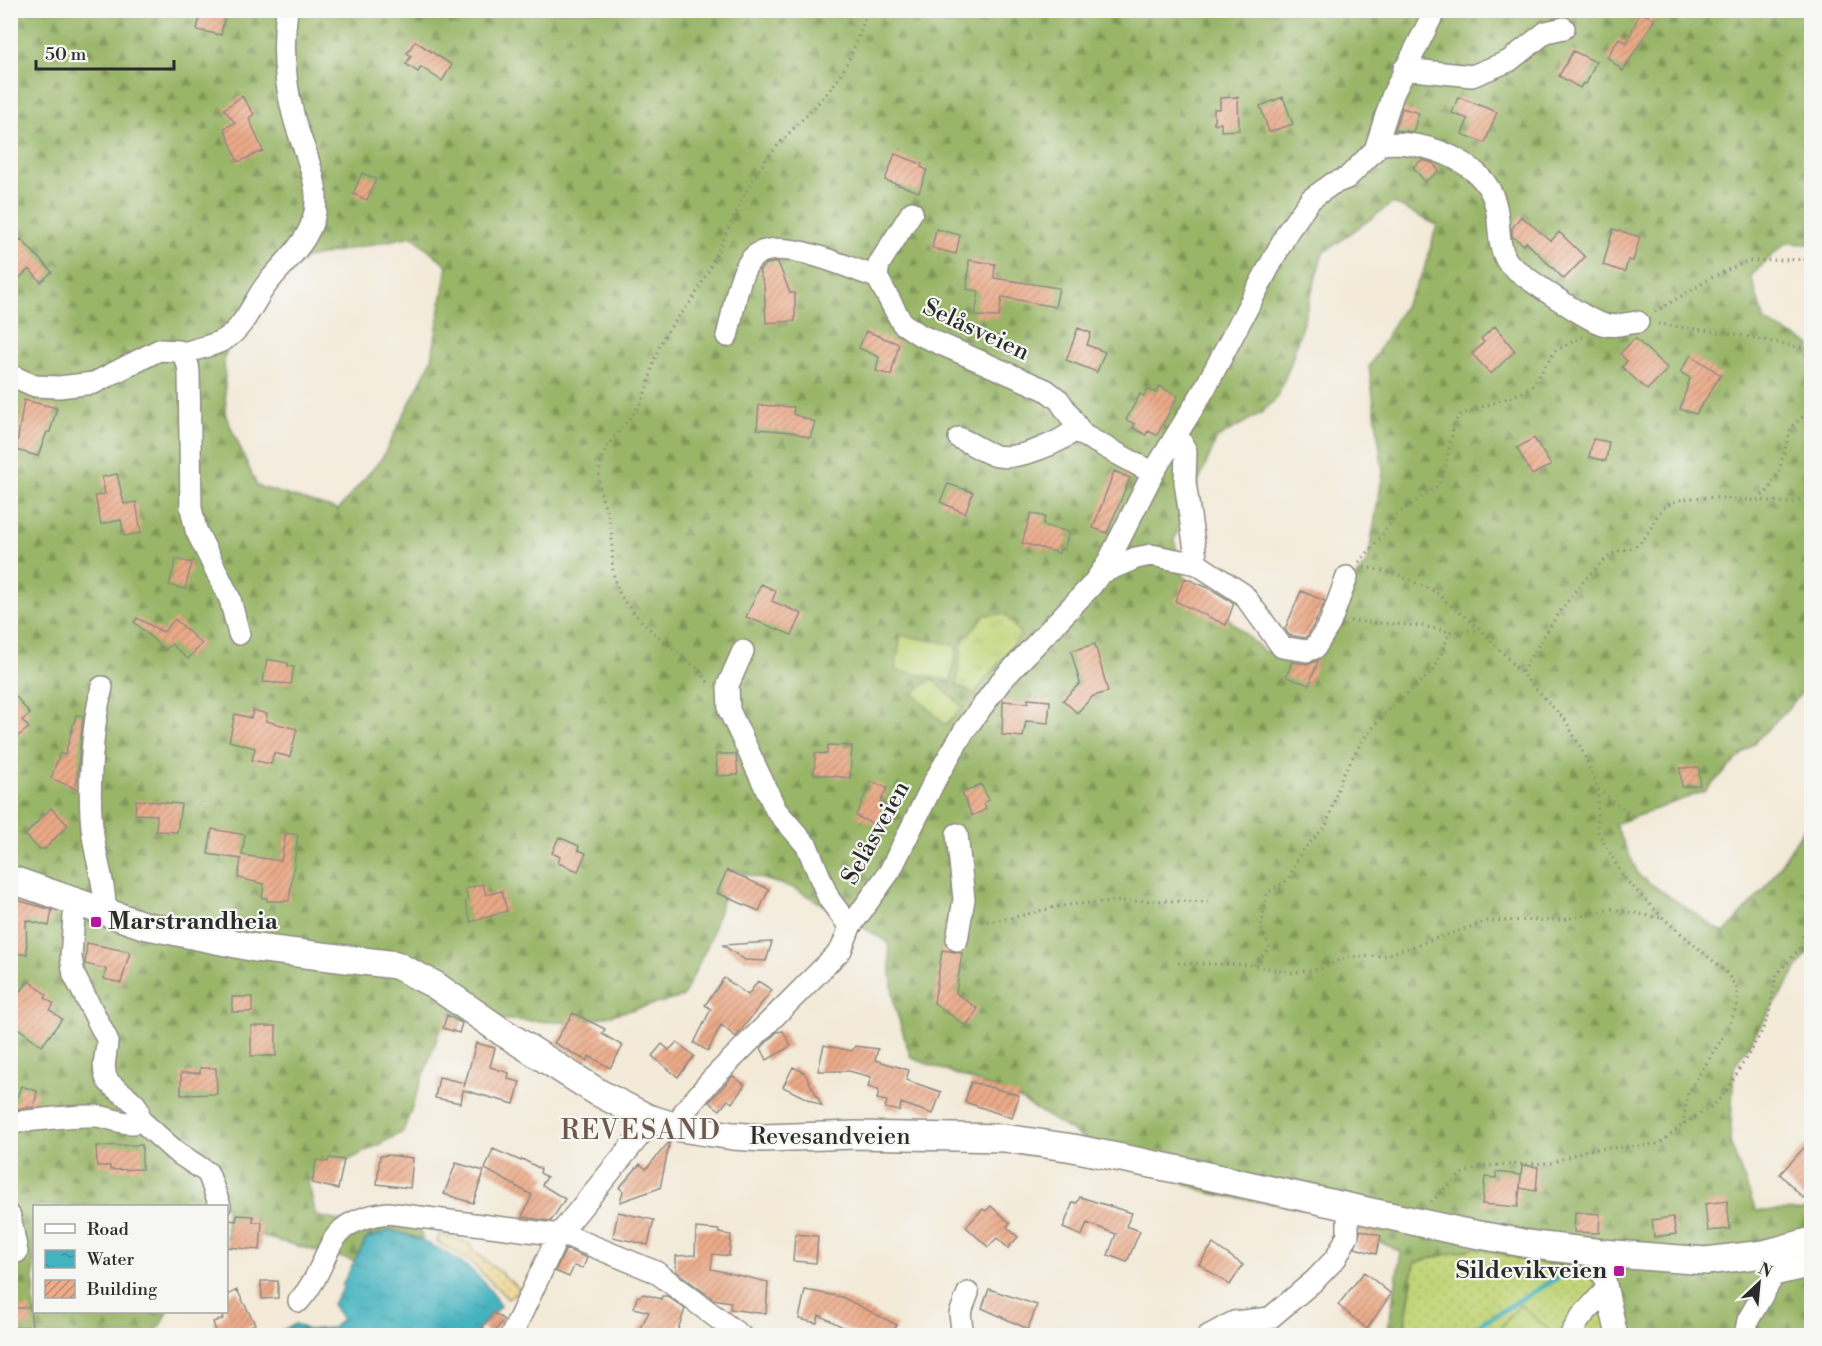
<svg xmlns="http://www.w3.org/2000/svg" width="1822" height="1346" viewBox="0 0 1822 1346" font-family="'Libre Bodoni',serif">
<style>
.grass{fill:url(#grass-dots);stroke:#768052;stroke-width:1.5}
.forest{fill:url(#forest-firs);stroke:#62704a;stroke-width:1.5;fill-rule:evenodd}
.sand{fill:url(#sand-dots);stroke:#8c8264;stroke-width:1.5}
.park{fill:url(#park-tufts);stroke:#768052;stroke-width:1.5}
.pitch{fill:#c2d578;stroke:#768052;stroke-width:1.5}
.water{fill:url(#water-ripples);stroke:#386f76;stroke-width:1.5}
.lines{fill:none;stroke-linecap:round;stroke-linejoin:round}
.stream{stroke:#44b3c0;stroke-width:5}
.building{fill:url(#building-hatch)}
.minor-casing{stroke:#8f8a82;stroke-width:24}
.major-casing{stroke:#8f8a82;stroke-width:30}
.path{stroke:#8f8a82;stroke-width:3;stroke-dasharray:1.5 4.5;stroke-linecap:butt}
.minor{stroke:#fff;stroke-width:21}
.major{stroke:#fff;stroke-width:27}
.poi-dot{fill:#b5179e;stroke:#f6f6f2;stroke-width:2}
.labels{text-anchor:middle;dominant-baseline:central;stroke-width:4.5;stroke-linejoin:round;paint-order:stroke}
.street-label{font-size:24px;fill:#2b2b2b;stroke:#f6f6f2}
.poi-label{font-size:24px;font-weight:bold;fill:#2b2b2b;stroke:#f6f6f2;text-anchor:start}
.quarter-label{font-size:27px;letter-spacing:1.5px;fill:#6f584c;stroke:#f6f6f2}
</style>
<defs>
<pattern id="grass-dots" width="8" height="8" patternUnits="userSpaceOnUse" patternTransform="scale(1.5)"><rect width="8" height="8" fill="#c2d578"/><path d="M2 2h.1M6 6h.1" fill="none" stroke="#a7b768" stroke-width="1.8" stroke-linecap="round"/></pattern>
<pattern id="forest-firs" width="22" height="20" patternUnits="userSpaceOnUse" patternTransform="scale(1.5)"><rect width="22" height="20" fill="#99b668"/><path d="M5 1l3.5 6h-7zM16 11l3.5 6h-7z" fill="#7d9456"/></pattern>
<pattern id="sand-dots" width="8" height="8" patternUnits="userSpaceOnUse" patternTransform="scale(1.5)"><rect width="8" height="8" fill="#eeda9e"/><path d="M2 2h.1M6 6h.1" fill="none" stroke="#cb8" stroke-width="1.8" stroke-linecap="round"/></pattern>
<pattern id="park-tufts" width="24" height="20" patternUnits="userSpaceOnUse" patternTransform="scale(1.5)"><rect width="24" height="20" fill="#c2d578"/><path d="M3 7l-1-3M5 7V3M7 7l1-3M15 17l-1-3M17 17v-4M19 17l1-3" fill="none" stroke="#a7b768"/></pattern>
<pattern id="water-ripples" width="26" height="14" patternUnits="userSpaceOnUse" patternTransform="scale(1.5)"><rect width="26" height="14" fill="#44b3c0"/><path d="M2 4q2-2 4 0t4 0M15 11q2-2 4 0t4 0" fill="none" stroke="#39929c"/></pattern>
<pattern id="building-hatch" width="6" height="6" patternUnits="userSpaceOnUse" patternTransform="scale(1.5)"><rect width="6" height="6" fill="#ecab89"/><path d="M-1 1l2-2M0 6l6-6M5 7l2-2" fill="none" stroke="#bf8b70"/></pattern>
</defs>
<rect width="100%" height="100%" fill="#f6f6f2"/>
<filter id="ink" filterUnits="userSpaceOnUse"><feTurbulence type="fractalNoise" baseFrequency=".0167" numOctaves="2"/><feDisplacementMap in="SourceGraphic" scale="12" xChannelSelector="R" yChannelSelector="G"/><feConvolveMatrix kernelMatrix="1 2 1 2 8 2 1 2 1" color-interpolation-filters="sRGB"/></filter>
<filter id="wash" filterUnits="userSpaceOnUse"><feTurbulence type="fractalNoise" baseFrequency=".008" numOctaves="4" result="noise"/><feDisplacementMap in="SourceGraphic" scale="24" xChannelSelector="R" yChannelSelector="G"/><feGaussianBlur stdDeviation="1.35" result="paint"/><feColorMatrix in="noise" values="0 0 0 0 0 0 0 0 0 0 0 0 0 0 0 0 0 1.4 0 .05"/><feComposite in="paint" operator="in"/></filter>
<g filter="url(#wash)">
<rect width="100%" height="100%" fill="#f3ead8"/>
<path class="grass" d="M1474,1248l106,23c29,14 30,35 39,65h-216l12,-74z"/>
<path class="forest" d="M10,11h1801v233l-26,-1 -34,33 14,46 46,23v337l-25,29 -81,80 -90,33 24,52 85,57 40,-43 47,-72v129l-77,120 -4,75 26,69 47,-1 8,-5v130h-192c-9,-29 -10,-50 -40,-64l-105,-23 -59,14 -12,73h-16l14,-83 -84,-41 -108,-18 -103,-41 -93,-57 -102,-37 -17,-54 -6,-62 -94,-54 -62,-18 -23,72 -26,55 -105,26 -111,-5 -27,12 -37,102 -95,49 8,35 61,13 17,-3 27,1 1,12 -32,-9 -24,9 -11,22 -117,-31 -11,10 -1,-34h-192v106h134l-14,23h-143zM1393,203l44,22 -14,48 -54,94 14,105 -15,88 -61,87 -42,5 -81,-74 -10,-38 43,-102 44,-25 15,-14 14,-33 33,-113zM412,236l35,29 -15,94 -50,99 -44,52 -81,-24 -31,-70 -2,-59 19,-38 63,-61z"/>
<path class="sand" d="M439,1234l30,9 4,7 47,39 -12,10 -38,-38 -33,-19z"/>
<path class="park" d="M1005,614l16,21 -47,59 -18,-9 6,-43 23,-27z
M1520,1305l35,30h-61z"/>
<path class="pitch" d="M901,635l56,10 -6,36 -56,-11z
M932,679l31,28 -18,18 -32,-32z"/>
<path class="water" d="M390,1230c43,12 89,35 110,76l-22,23 1,6 -209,1 25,-12 13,6 25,-2 9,-9 -10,-15 11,-15 -1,-4 24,-46z"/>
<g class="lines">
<path class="stream" d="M1460,1336l97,-58 18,-13"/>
</g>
<g id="blocks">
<path class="building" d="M201,10h25l-5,25 -24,-5z
M1640,12l15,7 -32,52 -16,-14 12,-19 8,5z
M415,41l37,24 -10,16 -21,-14 -3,5 -12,-8 5,-8 -4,-3z
M1573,51l23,11 -10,22 -3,-1 -3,5 -21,-12z
M242,96l12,18 -5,4 14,33 -25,11 -14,-34 11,-5 -11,-14z
M1238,97l1,33 -18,1v-8l-7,1v-15h6v-11z
M1283,97l10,27 -24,8 -9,-26z
M1458,97l39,15 -12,31 -23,-9 6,-15 -16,-6z
M1402,108l17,5 -6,19 -18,-2z
M895,154l27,10 -1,3 6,3 -8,22 -34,-12z
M1422,160l11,3 6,8 -14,11 -12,-15z
M362,173l14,6 -9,21 -14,-6z
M1521,216l30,25 8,-9 26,25 -21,22 -38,-37 -2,3 -12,-9v-8z
M936,229l24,6 -4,19 -24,-6z
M1613,229l27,8 -7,24 -5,-1 -3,12 -22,-7z
M21,239l31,33 -11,10 -12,-13 -19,18v-38z
M969,260l26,4 -1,14 65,10 -4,19 -53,-10 -3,20 -24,-1 4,-25 -12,-2z
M778,262l12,31h5v28l-29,2 -2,-38 -5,-14 7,-7z
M1495,326l20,25 -24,23 -19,-20 12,-12 -3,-3z
M1078,328l13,5 -4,12 18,7 -8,20 -31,-12z
M866,331l33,13 -8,31 -15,-4 3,-14 -20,-9z
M1635,338l33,31 -21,21 -25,-23 5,-6 -7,-7z
M1691,355l30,20 -25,39 -16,-5 10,-31 -10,-6z
M1159,386l19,10 -21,39 -9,-4 -2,4 -13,-7 2,-4 -9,-4 14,-26 4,2 3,-7 9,4z
M24,400l33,8 -7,24h-3l-9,24 -22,-6z
M759,405l35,2 -1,7 22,8 -5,16 -17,-6 -36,-3z
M1534,438l17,27 -19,10 -15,-27z
M1593,439l16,3 -3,19 -17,-4z
M1114,471l16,7 -23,55 -14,-5z
M117,474l7,30 12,-2 5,31 -17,3 -3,-16 -20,4 -6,-28 10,-2 -3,-17z
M948,484l25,8 -8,21 -25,-11z
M1031,513l14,4 -2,8 26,7 -5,18 -4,-1 -1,4 -37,-10z
M176,559l16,4 -7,26 -16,-4z
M1185,578l26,11 23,14 -8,22 -51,-24z
M761,584l15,7 -4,10 30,13 -10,21 -46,-18z
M1301,591l24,10 -7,16 -12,21 -17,-3 -4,-6z
M137,618l26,14 12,-13 27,25 -14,15 -17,-15 -6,6 -31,-28z
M1095,644l13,48 -15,4 -16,17 -14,-13 17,-17 -9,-32z
M267,659l21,4v3l6,1 -3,17 -28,-2z
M1318,661l-9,24 -23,-8 6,-15 14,2z
M10,689l20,25 -8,6 7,8 -19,14z
M1028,699l22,2 -2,22 -22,-2 -3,16 -21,-2 1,-34 25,2z
M253,710l14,4 -1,7 31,8 -7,28 -16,-4 -3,11 -19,-4 3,-12 -26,-7 6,-27 16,4z
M76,715l7,1 -7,73 -25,-11 9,-25 5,2z
M828,745l24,1 -2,32 -36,-4 1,-21 12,1z
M736,754l2,21 -21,1 -1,-22z
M1699,767l1,18 -18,2 -2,-19z
M871,781l16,7 -7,15 11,5 -9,20 -26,-12z
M981,784l8,16 -5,3 2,6 -14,7 -10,-23z
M136,800l45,4 -4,28 -21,-1 1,-16 -22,-1z
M51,808l17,17 -23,24h-6l-14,-14z
M212,829l33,6 -3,20 39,6 5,-28 12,2 -9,66h-22v-3h-5l2,-14 -26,-6 3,-19 -33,-5z
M559,837l20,9 -1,4 8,3 -8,18 -20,-8 2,-6 -8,-4z
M727,870l42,19 -10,22 -42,-18z
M483,884l3,11 16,-4 5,20 -36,11 -6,-20 3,-2 -3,-11z
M10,898l42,12 -3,16 -23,-6 1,34h-17z
M772,942l-6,19 -21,-1 -22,-15z
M87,943l43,9 -9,31 -17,-4 2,-10 -21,-5z
M942,950l20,3 -6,40 22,16 -12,17 -32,-23z
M724,978l24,17 10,-14 14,9 -36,47 -15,-12 -13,26 -14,-8 17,-34 -6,-4z
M29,981l18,14 -2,3 9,6 -4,6 12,9 -20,27 -28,-21 2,-4 -6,-4v-32l10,7z
M232,997h20v15h-20z
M573,1013l32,16 -3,5 21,12 -13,22 -21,-12 -2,5 -33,-18z
M447,1015l15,8 -3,10 -16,-5z
M251,1026h25v30h-25z
M783,1031l8,15 -24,14 -6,-12 16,-16z
M677,1042l17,14 -16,21 -26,-21 10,-12 7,6z
M476,1043l19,5 -5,19 19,6 -1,6 12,3 -6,22 -51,-14 -2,13 -26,-5 4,-21 26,6 -1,4z
M824,1045l28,6 3,-5 23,3 -3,11 34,10 -3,10 35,12 -8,22 -32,-11 -1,8 -15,-3 2,-7 -10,-2 2,-9 -11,-3 3,-10 -22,-6h-31z
M793,1067l11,5 18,34 -39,-19z
M200,1068h16l1,26 -36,1v-22h19z
M733,1076l12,9 -13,18 -4,-3 -8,10 -11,-8z
M971,1082l48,13 -7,23 -47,-16z
M21,1086l16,5 -3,16 -21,2z
M1812,1139v49l-9,10 -23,-24z
M670,1141l-10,47 -40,14 3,-11 -4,-3 21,-24 6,5z
M142,1145v24l-32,1v-4h-13l-1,-20z
M493,1149l28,12 1,-2 19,10 -1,4 7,4 -5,8 23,14 -14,22 -29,-4 10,-22 -47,-26z
M387,1155l26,3 -3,30 -33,-4 3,-28z
M329,1158l15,2 -6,29 -26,-6 4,-23 12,2z
M456,1163l28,8 -11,32 -29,-9z
M1522,1165l16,2 -2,24 -16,-3z
M1496,1172l25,3 -3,32 -36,-3 3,-27 11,1z
M1080,1197l52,16 -6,13 14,5 -13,31 -19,-7 8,-21 -29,-11 -5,13 -19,-8 10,-26 4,1z
M1727,1201l3,28 -22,2 -3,-27z
M991,1206l19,17 -3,4 11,10 -10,11 -11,-10 -9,9 -22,-20 17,-18 3,2z
M618,1212l36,8 -6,25 -35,-8z
M1575,1212l25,2 -1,19 -25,-1z
M237,1215l16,1v6h9l-2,28 -33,-3 2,-27 7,1z
M1673,1217l3,17 -22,3 -2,-17z
M696,1228l23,2v3l12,2 -2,21 -16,-2 -2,15 57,13 -2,32 -36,-5 1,-7 -18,-3 -37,-28v-15l19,-1z
M1361,1230l20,6 -5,18 -21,-6z
M795,1234l23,2 -2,27 -23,-2z
M1213,1244l30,21 -13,20 -31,-21z
M566,1249l21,9 -4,10 -9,-2 -5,11 -14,-6z
M1364,1272l27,22 -24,35 -29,-24z
M261,1281h17v17l-16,1z
M989,1289l48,16 -9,24 -46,-21z
M237,1290l18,34 -21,11h-17l-4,-13 10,-3 -1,-3 4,-2v-18z
M805,1290l37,7 55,28 -6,10h-32l-40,-20 -2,8 -18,-4z
M644,1294l17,5 1,-3h5l18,13 -9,26h-40l13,-23 -15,-4 3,-11z
M30,1307l2,19 -22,2v-19z
M493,1312l11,8 -12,15 -10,-7z"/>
</g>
</g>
<g filter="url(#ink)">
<use href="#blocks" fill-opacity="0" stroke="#8f8a82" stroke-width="1.5"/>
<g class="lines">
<defs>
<path id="minor" d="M1404,69l68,7 37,-15 37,-29 18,-4
M1378,145c39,-8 106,14 117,58 6,19 1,40 12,58 8,11 80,59 95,63 9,4 26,-1 36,-2
M877,277l2,-13 33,-52
M727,336c6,-20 10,-59 23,-75 22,-31 98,8 127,16l25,46 18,12 126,55 13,10 24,35 70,38
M182,354c14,-6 30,-7 43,-15 19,-11 28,-37 41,-54 13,-17 29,-30 40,-49 25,-42 -3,-81 -13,-122 -9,-35 -11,-68 -6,-104
M10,375l25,11 24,1 35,-4 65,-33 20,1c6,6 10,12 10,21l2,136 5,22 34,69 9,35
M1177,434l9,17 -1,31 12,82 46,30 39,53 25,4 8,-3 15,-25 17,-46
M959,438c13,5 25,15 38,18 22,4 63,-13 79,-27
M1101,573l35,-15 15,-3 46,9
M743,651l-15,34 1,25 47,100 31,36 22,53 21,28
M102,687c-10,40 -15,107 -9,148 3,26 13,51 12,77
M957,940l7,-41 -7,-65
M138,1118l37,33 33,22 12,33
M10,1123c29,-3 57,-8 86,-7 13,1 24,8 37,7 20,-21 -22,-30 -27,-46 -5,-14 2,-25 1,-38l-33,-64 -3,-18 4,-55
M680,1128l4,-16 27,-32 130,-130 9,-23 40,-56 45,-91 29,-49 37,-50 91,-96 15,-21 46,-91 51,-83 84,-159 23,-32 21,-15 15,-6 28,-28 18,-56 42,-84
M10,1216l7,36
M1602,1253l-1,9 16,74
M299,1301c38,-43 18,-79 89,-88l180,23 88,36 85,64
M511,1336l47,-100 83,-102 7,-16
M963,1336l-3,-22 8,-21
M1208,1336l26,-14 36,-4 45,-38 21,-22 12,-23v-28
M1570,1336l11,-19 26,-28
M1745,1336l3,-16 26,-45 38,-9"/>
<path id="major" d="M10,879l133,46 113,23 140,17 39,20 66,46 98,62 49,25 32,10 53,8 30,2 93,-3 148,3 69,10 107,22 278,61 76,14 68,8 104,8 58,-7 48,-13"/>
</defs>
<use href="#minor" class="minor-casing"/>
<use href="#major" class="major-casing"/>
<path class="path" d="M1655,312l58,-35 34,-16 65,-2
M1658,324l82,11 72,15
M1757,500l33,3 22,-7
M1359,562l19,-21 18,-26 42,-29 7,-16 9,-47 6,-8 61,-22 12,-8 22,-34 29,-15
M1364,567l30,6 40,18 47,39 84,90 17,30 16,39 -1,41 27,48 39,40 64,55 10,16v16l-9,24 -40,64 -5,31
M1350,621l72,5 28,6
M1522,672c23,-38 53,-90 89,-117 8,-6 21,-5 29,-12 14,-14 14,-34 34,-41 24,-9 58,-2 83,-2l12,-10 10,-19 12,-44 21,-18
M708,682l-8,-11c-22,-19 -70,-54 -81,-79 -10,-20 -5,-42 -8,-63 -4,-22 -15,-38 -11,-61 3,-26 26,-41 38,-61 13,-20 13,-47 25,-68 8,-16 23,-28 32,-44 24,-40 39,-86 64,-125 22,-35 57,-59 80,-93 13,-20 21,-44 29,-67
M1598,789l36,28
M981,921c29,1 57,-12 87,-16 46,-5 94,-5 140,-3
M1178,963l76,2 37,8 29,-4 26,-12 38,-1 104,-35 74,-1 50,-11 49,9
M1254,965l16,-17 -9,-20 6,-35 21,-13 12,-27 26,-27 16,-50 20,-35 19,-24 53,-47 16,-38 29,-2
M1431,1202l30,-28 21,-8 69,-3 36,-13 72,-6 24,-20 31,-19 13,-15 34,-57 7,-16 9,-43 22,-25 13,-41"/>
<use href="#minor" class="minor"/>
<use href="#major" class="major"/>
</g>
</g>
<g class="poi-dot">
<rect x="90" y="916" width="12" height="12" rx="3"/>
<rect x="1613" y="1265" width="12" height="12" rx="3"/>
</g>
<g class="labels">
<g class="street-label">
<text transform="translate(976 330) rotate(25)">Selåsveien</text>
<text transform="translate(876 833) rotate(-61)">Selåsveien</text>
<text x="830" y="1137">Revesandveien</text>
</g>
<g class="poi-label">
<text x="108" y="922">Marstrandheia</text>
<text x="1607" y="1271" text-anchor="end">Sildevikveien</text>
</g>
<g class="quarter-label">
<text x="641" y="1131">REVESAND</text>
</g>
</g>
<rect width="1822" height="1346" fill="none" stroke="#f6f6f2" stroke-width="36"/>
<rect x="33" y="1205" width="195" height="108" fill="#f6f6f2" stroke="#a5a5a2" stroke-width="1.5"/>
<rect x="45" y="1224" width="30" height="9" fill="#ffffff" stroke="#a5a5a2" stroke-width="1.5"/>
<text x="87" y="1235" font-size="18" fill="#2b2b2b">Road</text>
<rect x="45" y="1250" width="30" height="18" fill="url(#water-ripples)" stroke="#a5a5a2" stroke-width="1.5"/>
<text x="87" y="1265" font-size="18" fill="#2b2b2b">Water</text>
<rect x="45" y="1280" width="30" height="18" fill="url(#building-hatch)" stroke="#a5a5a2" stroke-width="1.5"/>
<text x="87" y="1295" font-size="18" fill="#2b2b2b">Building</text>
<g transform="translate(1759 1283) rotate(26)" stroke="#f6f6f2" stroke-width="4.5" paint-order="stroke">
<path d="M0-4.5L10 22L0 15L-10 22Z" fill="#2b2b2b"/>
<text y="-9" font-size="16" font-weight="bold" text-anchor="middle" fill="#2b2b2b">N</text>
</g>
<path d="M36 60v9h138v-9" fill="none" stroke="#2b2b2b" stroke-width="3"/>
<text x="45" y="60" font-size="18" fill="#2b2b2b" stroke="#f6f6f2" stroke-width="4.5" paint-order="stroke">50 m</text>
</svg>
